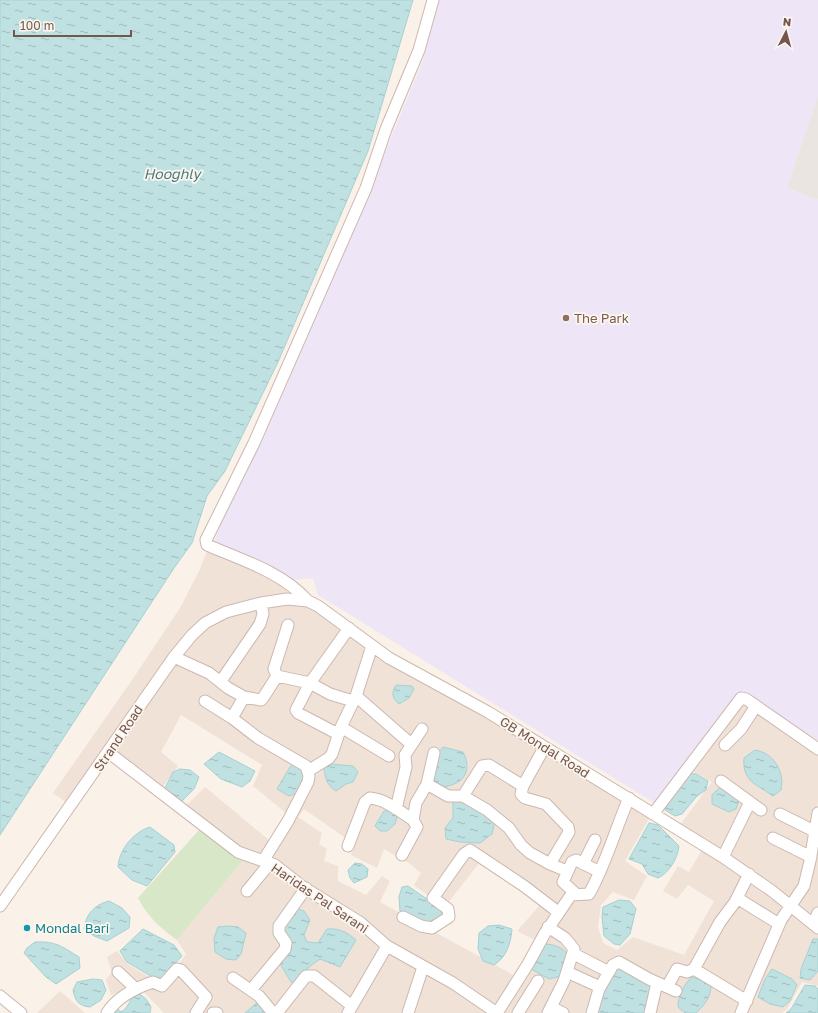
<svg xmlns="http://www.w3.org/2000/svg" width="818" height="1013" viewBox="0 0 818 1013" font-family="'Golos Text',sans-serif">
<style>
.residential{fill:#f1e2d7}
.industrial{fill:#ebe5e1}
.education{fill:#eee5f7}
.green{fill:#d8e7c8}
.water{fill:url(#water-ripples);stroke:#a6d1d3}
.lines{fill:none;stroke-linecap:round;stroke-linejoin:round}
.minor-casing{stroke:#cbb8af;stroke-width:13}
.minor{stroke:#fff;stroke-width:11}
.education-dot{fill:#8d6e63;stroke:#fdf6ee;stroke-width:1.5}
.culture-dot{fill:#0f9aa8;stroke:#fdf6ee;stroke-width:1.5}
.labels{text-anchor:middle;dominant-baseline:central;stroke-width:3.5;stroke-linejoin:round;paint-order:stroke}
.education-label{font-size:13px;fill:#785e54;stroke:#fdf6ee;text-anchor:start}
.street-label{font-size:13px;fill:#72574f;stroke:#fdf6ee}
.culture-label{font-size:13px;fill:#0d838f;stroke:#fdf6ee;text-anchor:start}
.water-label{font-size:14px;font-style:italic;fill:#477a7b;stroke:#fdf6ee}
</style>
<defs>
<pattern id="water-ripples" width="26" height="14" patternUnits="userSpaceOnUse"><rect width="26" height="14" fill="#bfe1e2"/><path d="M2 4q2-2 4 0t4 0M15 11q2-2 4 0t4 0" fill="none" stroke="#a0b9ba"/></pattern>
</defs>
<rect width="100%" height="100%" fill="#faf1e8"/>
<path class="residential" d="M207,551l81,33 -1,9 -64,15 -22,13 -134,182 -14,-10 77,-110 50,-75 20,-39z
M288,600l16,2 321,197 -38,92 -16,-1 -36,50 -18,-9 29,-33 -60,-44 -42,54 -30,-23 7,-12 -11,-9 -26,-15 -7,19 -26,-13 3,-11 -50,-35 -6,8 24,16 -3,11 8,5 -3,12 14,5v15l28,14 16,-19 8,5 -10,21 133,73 -17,33 -108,-69 -23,-18 -123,-70 -57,-44 20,-20 65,54 16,-28 -33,-27 9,-21 -81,-50 -20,37 17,14 -16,22 -50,-37 69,-101 25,-26 25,-11z
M742,701l76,49v52l-9,49 -8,34 -12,15 -109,-75 32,-43 -22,-12z
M630,802l21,13 -26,46 22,15 -13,24 -21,-8 -12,13 -3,22 5,16 14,7 16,-13 51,18 30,-54 -26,-16 -11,14 -14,-8 15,-25 11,6 14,-24 83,57 -48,108h-235l70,-116 16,3 12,-21z
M818,825v99l-26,-20z
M244,859l28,7 86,59 25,22 -38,66h-181l-27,-28 -26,10 -5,-15 6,-8 -5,-15 10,-6 12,14 34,20 23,-31 -9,-14z
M791,909l27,20v57l-16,-4 -15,27 -5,4h-37z
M388,950l51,29 52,34h-138z
M60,991l25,22h-48z"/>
<path class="industrial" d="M818,94v106l-31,-12z"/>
<path class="education" d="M439,0h379v97l-31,91 31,12v540l-76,-45 -86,109 -338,-209 -5,-17 -20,2 -79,-38 11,-30 41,-81 97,-226 60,-145z"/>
<path class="green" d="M199,830l45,29 -67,81c-16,-11 -30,-24 -39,-42z"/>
<path class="water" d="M0,0h413l-45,151 -90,211 -53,109 -18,25 -15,47 -18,25 -174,267z
M396,685l16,1 2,3 -5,9 -10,6c-7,-6 -8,-11 -3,-19z
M443,747l20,5c11,21 -2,35 -25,35l-4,-5c-1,-14 -1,-24 9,-35z
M755,750c19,3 30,22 26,40l-8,6c-17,-12 -31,-15 -29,-38z
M219,752l36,19 -5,10 -8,6 -21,-8 -17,-15z
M296,762l7,4 3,11 -9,16 -8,3 -12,-7 13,-22z
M331,764l22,2 5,6 -5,10 -7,2 -10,7c-9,-5 -11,-14 -12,-23z
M180,769l10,1 9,7 -5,12 -14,14 -16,-13 9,-18z
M687,773l9,1 12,7 -2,9 -9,6 -15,18 -7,2 -10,-6 4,-14z
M721,786l19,12 -4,11 -7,3 -17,-8v-9z
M459,797l36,24 -3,13 -12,9 -20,-1 -14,-3 -1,-11 8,-10v-16z
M384,811h8l5,6 -2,7 -8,7h-7l-5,-5z
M649,823l9,2 21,21c-1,12 -10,27 -21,32l-10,-4 -6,-10 -13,-5z
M150,827l24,18 1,7 -28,34 -15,-6 -14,-13c1,-18 16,-35 32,-40z
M355,863l7,1 6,5 -1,8 -13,6 -4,-5 -2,-8z
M408,886l29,20 6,9 -14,9 -11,-3 -18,-10 -1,-14 3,-10z
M619,900l11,1 6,8 -6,25 -10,11 -6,-1 -10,-8 -2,-19 1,-10z
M109,901l13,7 8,9 -1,11 -22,13 -13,-5 -10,-7c2,-15 10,-24 25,-28z
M296,908l8,3 6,9 -6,15 3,7 11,1 9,-14c12,-1 20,3 29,11l-16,27 -20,-8 -11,8 -14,16 -4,-1 -12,-20 11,-19 -10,-14z
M499,925l13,4c-1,13 -5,28 -18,36l-11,-4 -5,-12 1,-16 9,-7z
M229,926l9,1 8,6 -5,21 -5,6 -10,-1 -11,-7 -1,-14 4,-11z
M143,929l31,16 8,11 -23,25 -32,-19 -7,-11z
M813,939h5v32l-8,9 -10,-2 1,-9z
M35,942c21,-1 26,4 44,15l1,11 -24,16 -10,-7 -22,-24 3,-5z
M543,944c11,0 20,3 26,12l-4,14 -7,7 -9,2 -18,-10z
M616,965l34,20 1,10 -5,18h-51l6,-21z
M772,969l20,10 5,6 -7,16 -7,6 -13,-3 -12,-7 7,-18z
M692,977l11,4 8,6c-1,12 -7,18 -15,26h-11l-7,-6c0,-11 6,-23 14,-30z
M93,979l9,1 4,10 -5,10 -11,7c-12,-1 -15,-7 -17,-17l4,-8z
M805,985l10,1 3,3v24h-32l5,-4z
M137,992l9,7 5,8 -1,6h-44l6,-9 9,8c9,-5 8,-14 16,-20z
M259,1001l11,12h-25z"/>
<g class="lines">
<defs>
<path id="minor" d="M308,601c-26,-29 -66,-41 -101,-56l-1,-5 48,-97 112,-255 20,-59 33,-79 14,-50
M174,657l35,16 19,15 16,9 -12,21
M277,676l-3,-7 14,-44
M221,681l39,-57 3,-10 -2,-11
M356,696l55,48
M244,697l17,3 2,-2 14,-22 33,7 20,11 23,7
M205,701l27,17 26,20 48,28 3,10 -1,6 -20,39 -25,40
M341,727l48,29
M338,734l-40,-21 -2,-3 14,-27 39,-55
M725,745l16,-16 15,-23
M544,748l-21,38 -2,8 4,4 21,6 22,23 1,5 -19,32
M108,752l130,100 37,13 28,22 58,36 26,23 66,37 44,30 31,-49 17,-31 26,-38 18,-1c17,-30 26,-64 40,-96
M434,753l-7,31 21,12h15l24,14 22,18 12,17 9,8 20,11 17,7
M308,771l21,-13 3,-4 9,-27 15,-31 16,-50
M721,781l40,29
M463,796l19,-30 7,-1 34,21
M396,809l10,-42 -1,-12 17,-26
M653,814l88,-116 5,1 72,50
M780,814l38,19
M773,838l38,19
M348,846l17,-44 5,-4c15,1 31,14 43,22l3,-17 11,-19
M402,855l15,-28 -4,-7
M723,857l27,-55
M583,864l12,-24
M247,891l23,-28
M576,894l-13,-12 9,-20 4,-2 24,12
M737,898l42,26
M0,906l174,-249 18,-22 13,-12 21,-11 35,-9 26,-4 21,2 10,5 71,52 99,54 235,145 49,34 46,37
M403,917l18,9 11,2 17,-11 -1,-8 -15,-11 31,-44 6,-4 54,36 34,26
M813,924l5,-11
M548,927l17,11 9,11 -10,32 -16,32
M574,954l35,18
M694,969l26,-47 15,-20 14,-28
M118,972l17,16
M567,972l33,15
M233,978l26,18 14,17
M667,987l10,-18 10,3 7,-3 53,32
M251,990l34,-41 1,-6 -7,-10v-7l27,-38
M0,996l21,17
M551,1007l12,6
M107,1013c10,-16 28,-25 46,-31l9,4 15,-17 4,1 25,27 -10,16
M213,1013h4
M277,1013l29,-37h8l38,30
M348,1013l39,-67
M408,1013l15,-46
M518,1013l20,-32
M592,1013l7,-24 14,-24 6,-3 30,17 27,12
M650,1013l7,-30
M741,1013l40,-93 23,-34 6,-25 8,-48"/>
</defs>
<use href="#minor" class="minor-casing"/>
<use href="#minor" class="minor"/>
</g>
<circle class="education-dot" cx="566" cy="318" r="4"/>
<circle class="culture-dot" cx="27" cy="928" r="4"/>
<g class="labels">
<g class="education-label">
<text x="574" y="318">The Park</text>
</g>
<g class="street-label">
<text transform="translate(118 738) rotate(-56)">Strand Road</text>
<text transform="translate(545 747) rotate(32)">GB Mondal Road</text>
<text transform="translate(320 898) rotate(34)">Haridas Pal Sarani</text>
</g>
<g class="culture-label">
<text x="35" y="928">Mondal Bari</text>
</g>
<g class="water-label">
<text x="172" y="173">Hooghly</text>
</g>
</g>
<g transform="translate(786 32) rotate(6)" stroke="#fdf6ee" stroke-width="3" paint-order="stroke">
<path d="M0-3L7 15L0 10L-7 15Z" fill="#72574f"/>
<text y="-6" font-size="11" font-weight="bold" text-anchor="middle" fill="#72574f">N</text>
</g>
<path d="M14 30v6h117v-6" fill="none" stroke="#72574f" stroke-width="2"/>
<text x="20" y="30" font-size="12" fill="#72574f" stroke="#fdf6ee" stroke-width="3" paint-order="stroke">100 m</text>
</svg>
